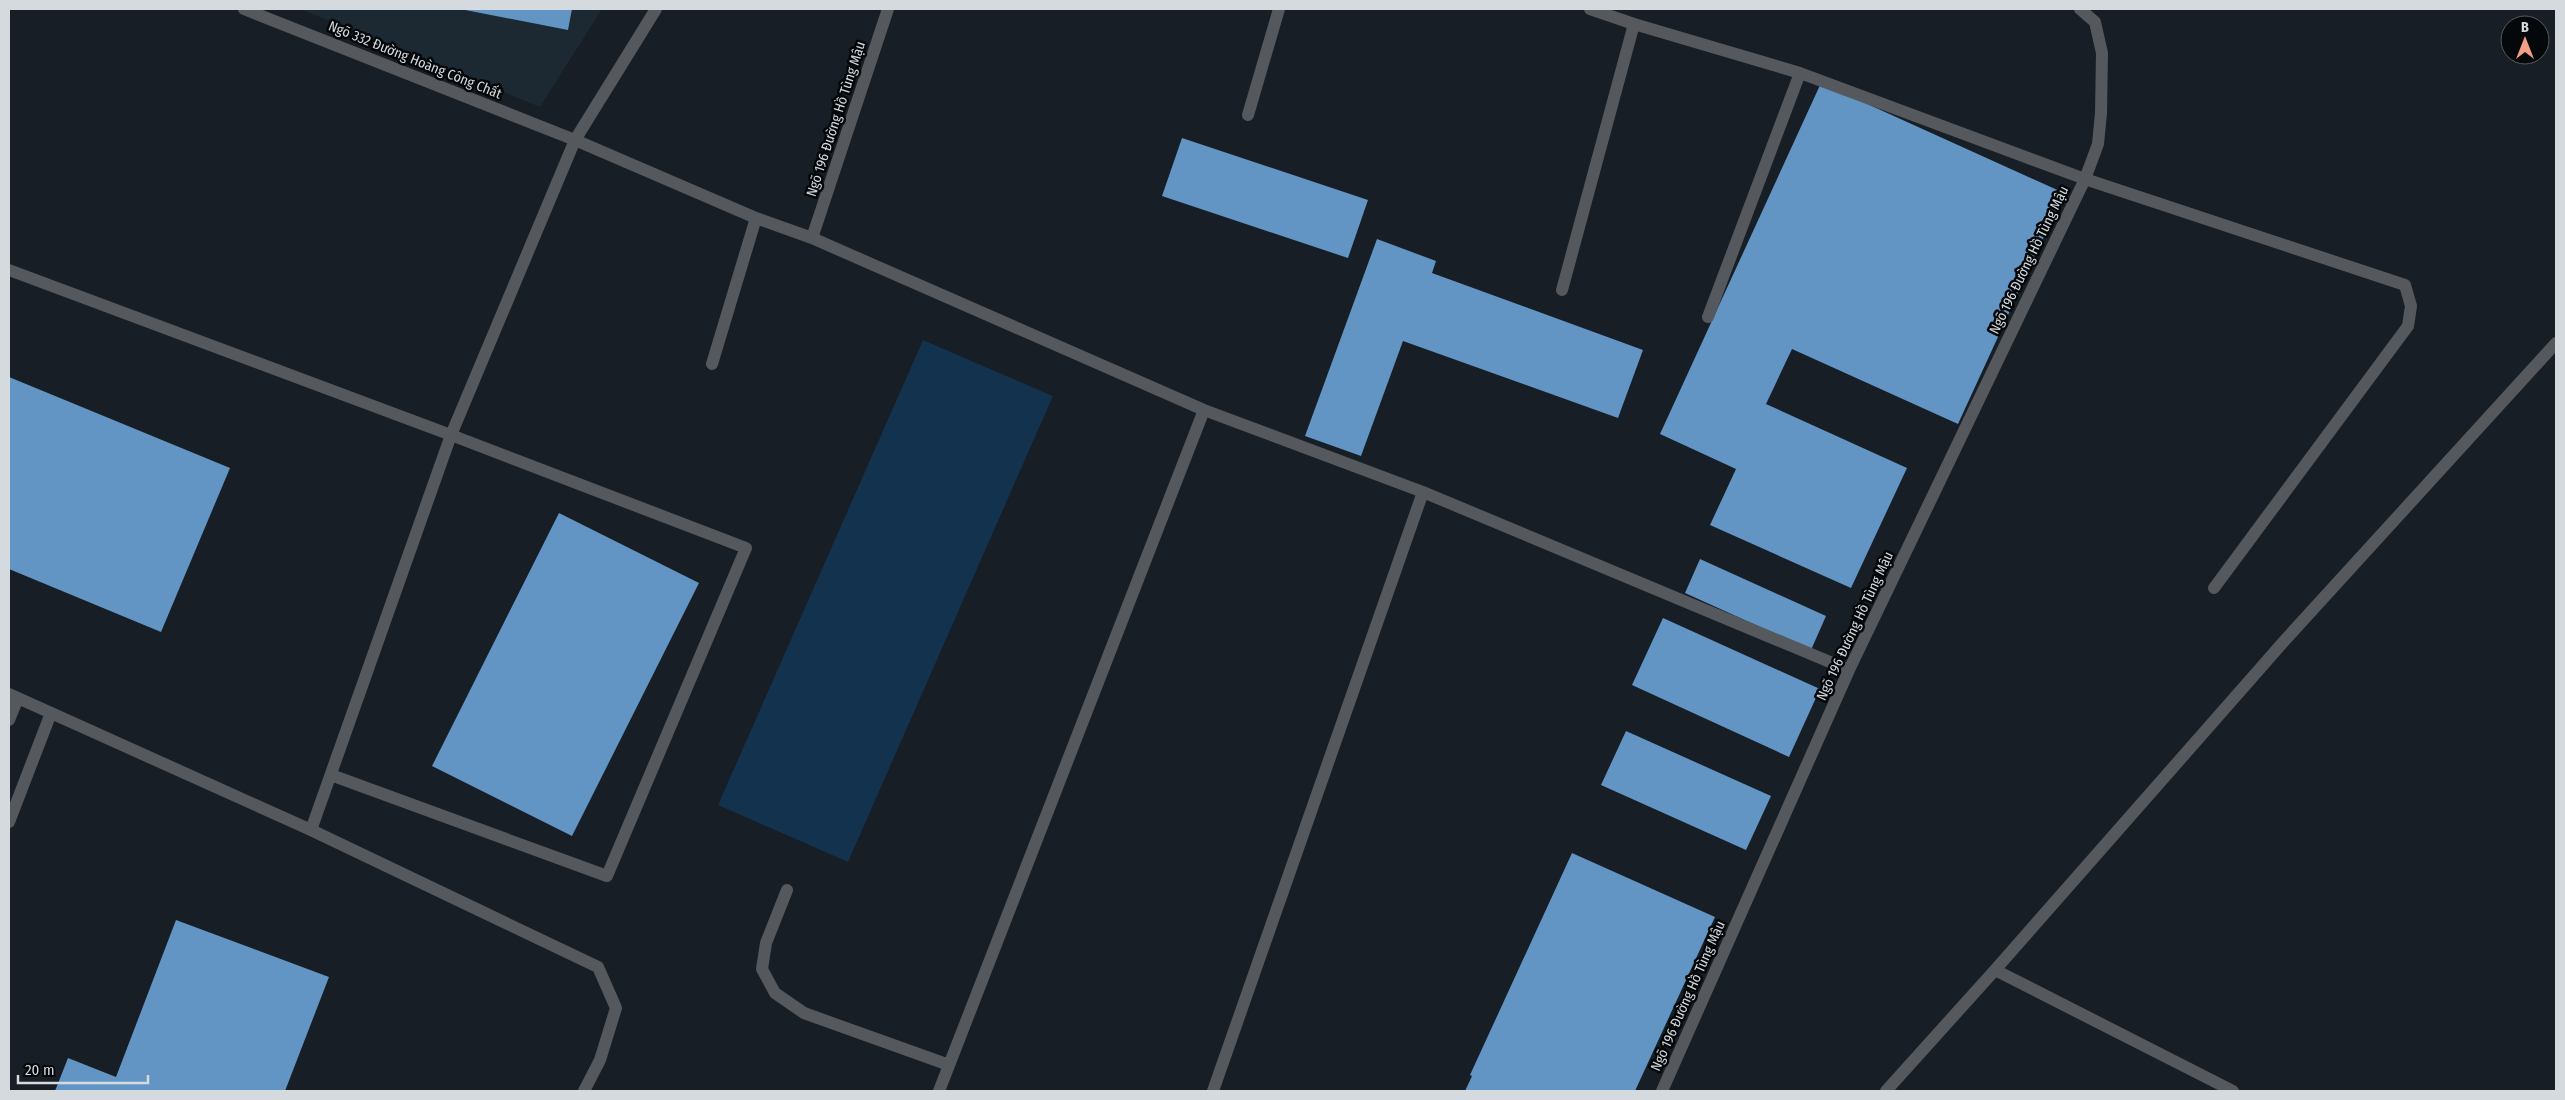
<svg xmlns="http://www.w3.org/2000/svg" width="2565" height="1100" viewBox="0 0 2565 1100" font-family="'Fira Sans Condensed',sans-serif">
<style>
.built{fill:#1c2832}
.green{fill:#12324e}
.building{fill:#6295c4}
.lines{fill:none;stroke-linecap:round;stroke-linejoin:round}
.minor{stroke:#55595d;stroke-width:12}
.labels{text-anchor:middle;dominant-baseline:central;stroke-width:5;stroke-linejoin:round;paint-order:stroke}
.street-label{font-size:14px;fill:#d5dade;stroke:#05080b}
</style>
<rect width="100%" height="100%" fill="#171e25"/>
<path class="built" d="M300,9h302l-62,98z"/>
<path class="green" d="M923,340l130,56 -205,466 -130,-57z"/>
<path class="building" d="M460,9h112l-4,21z
M1821,83l243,110 -106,231 -166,-75 -26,55 141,64 -56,120 -141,-63 26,-56 -76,-35z
M1182,138l186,62 -20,58 -186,-62z
M1377,239l59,22 -4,12 211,77 -25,68 -215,-77 -42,115 -56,-20z
M9,377l221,91 -69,164 -152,-63z
M559,513l140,70 -127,253 -140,-70z
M1700,559l126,57 -15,34 -126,-57z
M1663,618l157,71 -31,68 -157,-72z
M1626,731l145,65 -25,54 -145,-65z
M1572,853l143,64 -80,174h-170l7,-15 -2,-1z
M176,920l153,57 -44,114h-230l13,-33 48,19z"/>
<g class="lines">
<path class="minor" d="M244,9l331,131 181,78 56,20 392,172 219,82 426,178
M1590,9l44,15 166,49 285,106 320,106 6,21 -3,20 -194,262
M1248,115l31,-106
M812,238l76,-229
M9,270l442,165 295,113 -139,328 -276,-101
M1562,290l72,-266
M1708,317l92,-244
M712,364l44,-146
M9,694l302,136 287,137 18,41 -16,52 -16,31
M9,720l9,-22
M9,822l42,-109
M311,830l140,-395 124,-295 81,-131
M787,890l-21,53 -4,26 13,24 29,20 145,52
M1995,970l238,121
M939,1091l265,-681
M1213,1091l210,-599
M1662,1091l187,-421 236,-491 13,-35 3,-31 1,-60 -7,-31 -15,-13
M1886,1091l109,-121 291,-331 270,-296"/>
</g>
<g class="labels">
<g class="street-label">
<text transform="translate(415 60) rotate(22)">Ngõ 332 Đường Hoàng Công Chất</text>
<text transform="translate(836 119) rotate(-72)">Ngõ 196 Đường Hồ Tùng Mậu</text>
<text transform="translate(2029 260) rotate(-64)">Ngõ 196 Đường Hồ Tùng Mậu</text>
<text transform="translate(1855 626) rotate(-65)">Ngõ 196 Đường Hồ Tùng Mậu</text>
<text transform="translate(1688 996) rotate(-66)">Ngõ 196 Đường Hồ Tùng Mậu</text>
</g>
</g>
<rect width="2565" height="1100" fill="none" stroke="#d5dade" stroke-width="20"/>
<g transform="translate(2525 40)"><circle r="24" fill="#05080b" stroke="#585c5f"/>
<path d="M0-4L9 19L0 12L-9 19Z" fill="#f39f86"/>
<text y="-8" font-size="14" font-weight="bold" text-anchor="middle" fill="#d5dade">B</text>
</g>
<path d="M18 1075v8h130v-8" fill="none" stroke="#d5dade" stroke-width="2.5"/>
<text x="25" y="1075" font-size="15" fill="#d5dade" stroke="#05080b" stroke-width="4" paint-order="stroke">20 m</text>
</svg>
